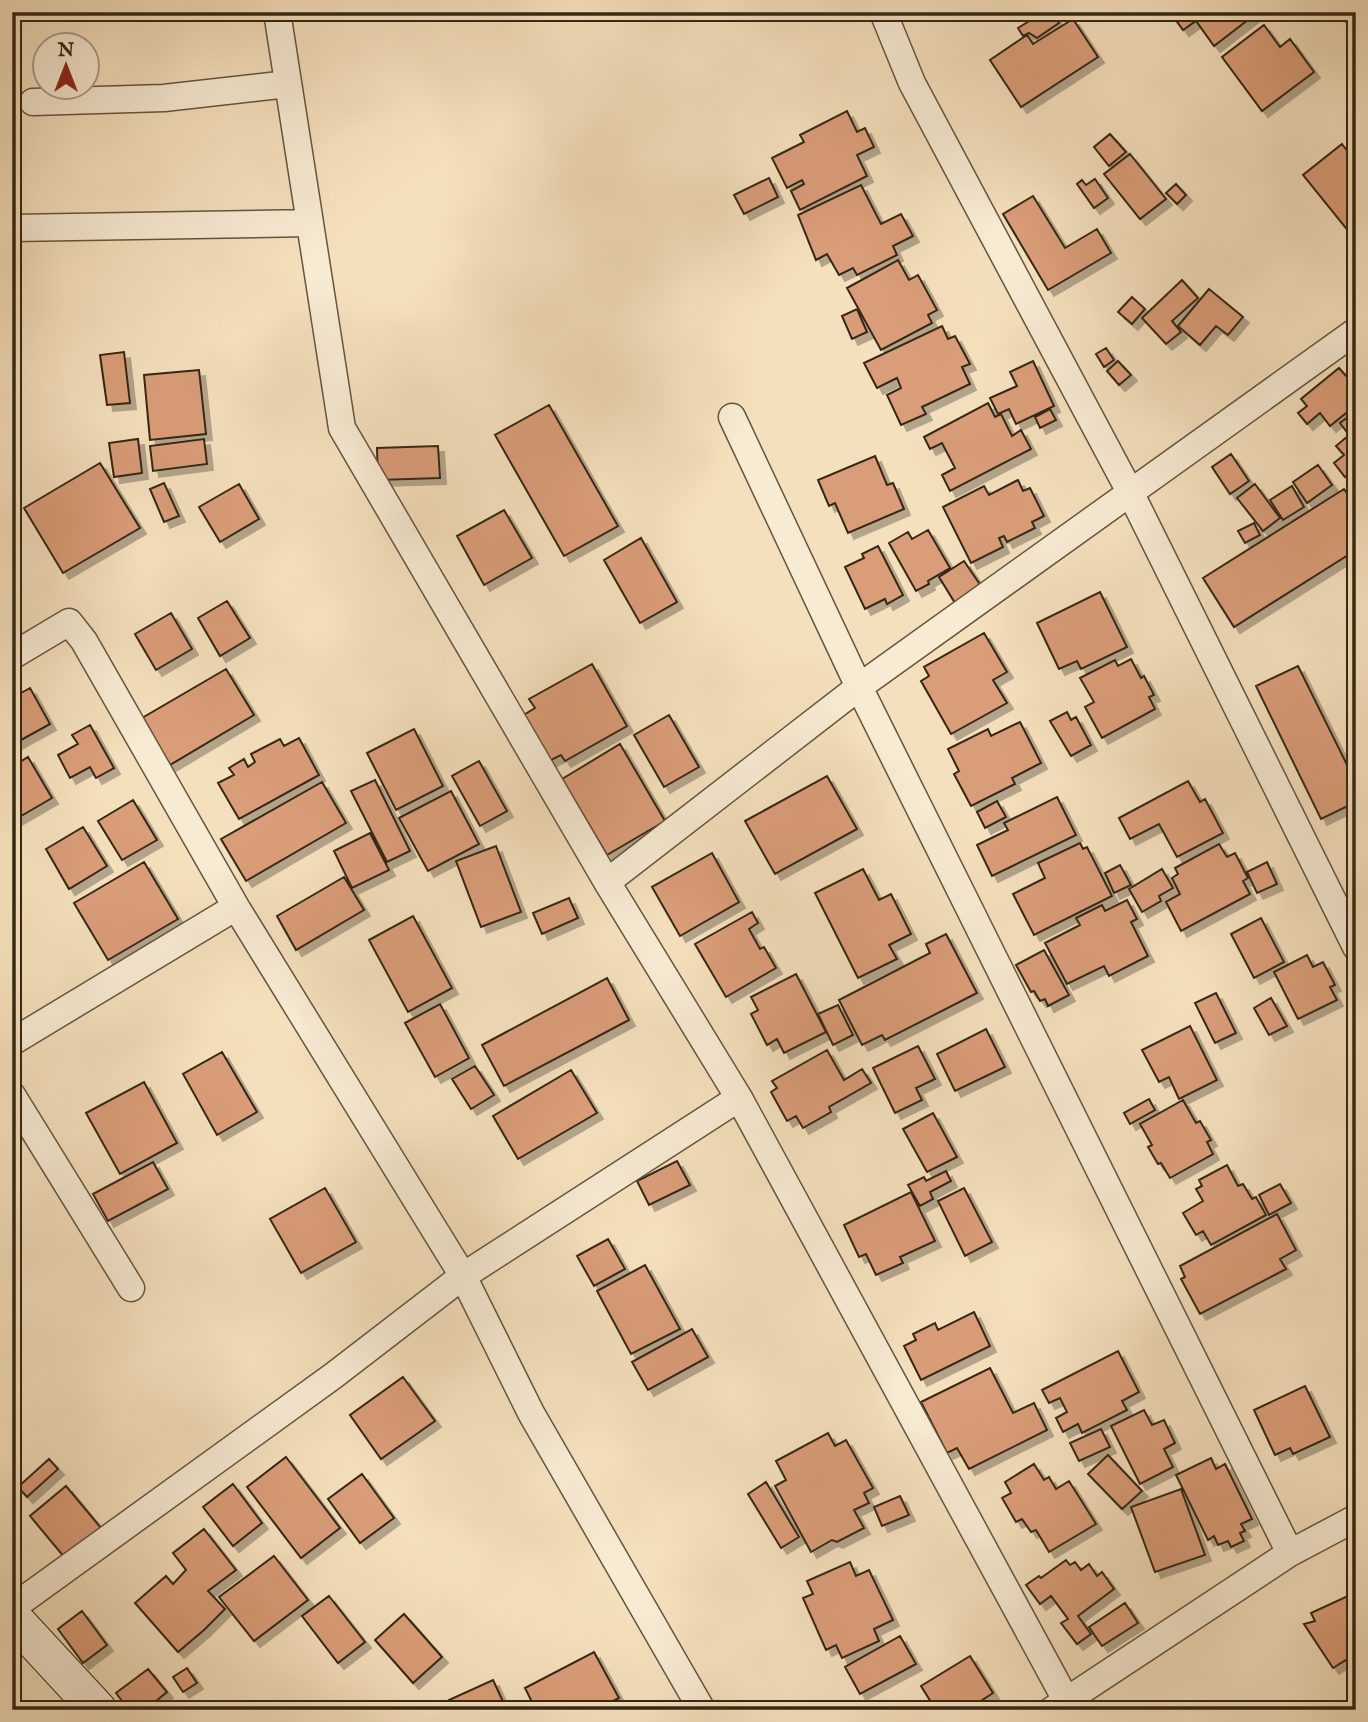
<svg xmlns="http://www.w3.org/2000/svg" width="1368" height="1722" viewBox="0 0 1368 1722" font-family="'IM FELL English',serif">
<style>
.building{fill:#da9d79;stroke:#342713;stroke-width:2;filter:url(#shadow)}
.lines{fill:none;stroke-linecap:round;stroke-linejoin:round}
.street-casing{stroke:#64553e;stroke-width:29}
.secondary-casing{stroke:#342713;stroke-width:39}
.street{stroke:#f8ebd4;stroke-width:26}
.secondary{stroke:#f8ebd4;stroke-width:37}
</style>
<defs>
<filter id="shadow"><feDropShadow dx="6" dy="6" stdDeviation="0" flood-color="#0004"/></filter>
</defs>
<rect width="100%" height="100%" fill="#f5e0bd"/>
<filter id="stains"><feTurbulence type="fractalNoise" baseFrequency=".00286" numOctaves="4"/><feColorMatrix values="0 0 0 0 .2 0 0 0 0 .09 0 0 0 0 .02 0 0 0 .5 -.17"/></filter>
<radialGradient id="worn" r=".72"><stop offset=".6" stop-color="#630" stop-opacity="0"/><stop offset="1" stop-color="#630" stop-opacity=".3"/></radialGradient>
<path class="building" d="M1044,12h8l7,11 -22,15 -8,-5 -6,3 -5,-8z
M1170,12h80l3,4 -39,30 -18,-25 -13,9z
M1073,19l25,38 -77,50 -31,-47 37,-25 6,9z
M1264,25l16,22 10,-8 24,33 -52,39 -40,-54z
M847,111l10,21 8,-4 9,19 -17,8 10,21 -67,34 -9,-19 13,-7 -2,-4 -15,8 -15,-30 32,-16 -4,-7z
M1110,134l16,18 -17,14 -15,-19z
M1342,144l10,13 4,-3v73l-7,5 -46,-57z
M1130,154l36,45 -26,20 -36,-45z
M769,178l9,19 -34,17 -10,-19z
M1095,179l13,19 -14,10 -17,-24 5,-4 4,5z
M1176,184l10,11 -9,9 -11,-11z
M861,185l20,39 20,-10 12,22 -20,10 4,9 -40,20 -4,-7 -14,7 -12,-21 -11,6 -18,-45z
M1033,196l32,52 32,-19 14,24 -63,37 -45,-76z
M898,260l11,20 9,-5 19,35 -9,5 4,8 -51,27 -34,-62z
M1182,280l16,18 -26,23 9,11 -15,12 -24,-26z
M1209,289l34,28 -15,18 -12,-9 -16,19 -22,-19z
M1132,297l13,12 -13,15 -14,-12z
M857,309l10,23 -15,7 -10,-23z
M942,326l6,13 7,-3 15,28 -8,3 8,17 -48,23 4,7 -25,11 -14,-30 14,-7 -4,-10 -20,10 -13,-25z
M1106,348l8,12 -10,7 -8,-13z
M124,352l6,51 -23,2 -7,-50z
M1033,361l21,45 -38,18 -7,-15 -11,5 -8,-16 27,-12 -7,-14z
M1118,361l13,14 -12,10 -12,-14z
M1339,368l17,19v18l-26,21 -10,-13 -13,11 -9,-11 9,-7 -6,-7z
M199,370l7,64 -56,6 -6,-65z
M988,403l7,14 6,-3 11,22 9,-6 10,19 -81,42 -8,-16 13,-7 -13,-25 -12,6 -6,-12z
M549,405l69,121 -54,30 -69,-121z
M1050,409l6,11 -16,8 -5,-11z
M1356,411v58l-11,8 -11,-14 10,-8 -8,-9 13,-11 -9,-12z
M138,439l4,34 -28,4 -5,-34z
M204,439l3,25 -54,7 -3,-25z
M438,446l2,32 -62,2 -1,-32z
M1231,454l18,27 -19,13 -18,-27z
M875,456l12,29 6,-2 11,26 -56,24 -13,-30 -6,3 -11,-26z
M100,463l40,65 -77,45 -39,-65z
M1318,465l14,20 -25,18 -14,-21z
M1018,480l5,11 7,-3 14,28 -12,6 3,6 -28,14 -3,-6 -5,2 4,9 -32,16 -28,-56 41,-21 5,9z
M164,483l15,33 -15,6 -14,-33z
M239,484l20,35 -39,23 -21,-35z
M1255,484l25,34 -17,13 -26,-33z
M1292,486l12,21 -21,13 -13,-20z
M1344,489l12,18v43l-122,77 -31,-49z
M504,510l28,48 -48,27 -27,-49z
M1254,523l6,12 -15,8 -7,-12z
M928,530l22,38 -22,13 1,3 -13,7 -27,-48 19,-11 4,7z
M641,538l36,64 -37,21 -36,-63z
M878,546l25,49 -16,9 -2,-5 -20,10 -20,-42 19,-9 -2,-4z
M964,561l17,25 -26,17 -16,-26z
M1100,592l27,55 -46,22 -4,-8 -18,8 -22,-46z
M227,601l23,37 -30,18 -22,-38z
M171,613l21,36 -36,21 -21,-36z
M984,633l23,39 -14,8 14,23 -56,31 -30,-53 8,-5 -5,-9z
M1131,659l10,19 3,-2 10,19 -5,2 6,12 -53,29 -17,-31 9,-5 -14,-24 35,-18 3,6z
M592,664l35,62 -62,35 -4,-6 -12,6 -27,-45 13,-8 -6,-9z
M1298,666l58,117v19l-35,17 -65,-133z
M226,669l28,46 -84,50 -28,-47z
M30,688l20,36 -38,21v-47z
M1067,712l4,8 5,-3 15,28 -20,11 -21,-35z
M669,715l30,52 -35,20 -30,-52z
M1020,722l21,41 -29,15 3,6 -44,22 -17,-32 5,-3 -11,-22 40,-20 3,7z
M90,725l24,43 -18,10 -6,-11 -20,11 -12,-23 20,-11 -6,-9z
M414,729l29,57 -47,24 -29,-57z
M299,738l20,37 -80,44 -21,-36 16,-8 -5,-7 15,-9 4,8 7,-5 -4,-8 29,-15 4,7z
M620,744l45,77 -58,34 -45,-76z
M28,757l24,41 -36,21 -4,-7v-45z
M479,761l28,50 -27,15 -28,-50z
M827,776l30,53 -82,45 -30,-53z
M375,780l35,71 -23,11 -36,-71z
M1188,781l12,21 5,-3 18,34 -46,24 -18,-33 -29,15 -11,-21z
M322,782l24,41 -100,58 -25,-42z
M451,791l28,53 -51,27 -29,-53z
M1057,797l19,38 -84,41 -15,-31 31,-15 -4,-7z
M133,800l24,40 -35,20 -24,-39z
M997,801l9,16 -21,11 -8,-16z
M83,827l24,39 -38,23 -23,-40z
M370,833l19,37 -37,18 -18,-37z
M1080,843l3,6 4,-2 25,49 -78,39 -21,-41 32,-16 -7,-15z
M1219,844l8,13 8,-4 13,25 -5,3 7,13 -69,37 -15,-29 14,-8 -8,-16 6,-4 -3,-6z
M496,846l25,66 -40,15 -25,-66z
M712,853l27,49 -59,34 -28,-49z
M144,862l34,57 -70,41 -34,-57z
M1267,862l10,22 -20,9 -10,-21z
M1120,865l11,20 -17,8 -9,-20z
M863,869l16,31 12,-6 20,40 -22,11 8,14 -39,19 -43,-85z
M1162,869l11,19 -14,8 2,5 -19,11 -13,-23z
M344,877l20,33 -68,40 -19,-34z
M569,898l9,20 -36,16 -9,-21z
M1127,900l10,19 -6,3 17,34 -39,20 -5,-10 -37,18 -22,-41 35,-18 -4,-7 26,-13 3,6z
M752,912l6,11 -9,6 11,20 4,-2 12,21 -50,29 -31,-53z
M413,916l39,72 -44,24 -39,-72z
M1261,918l23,44 -30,16 -23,-44z
M946,934l31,59 -92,47 -3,-5 -20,10 -23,-45 91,-47 -4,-9z
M1044,950l25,45 -21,11 -3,-7 -5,2 -6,-10 -3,1 -15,-27z
M1307,955l6,12 10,-5 12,23 -5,2 7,13 -39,19 -24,-47z
M796,974l30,58 -42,21 -7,-14 -10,6 -16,-31 7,-4 -7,-13z
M607,978l22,42 -125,66 -22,-41z
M1216,993l20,40 -21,10 -20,-40z
M1271,998l16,28 -18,9 -15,-27z
M440,1004l29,54 -34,19 -30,-54z
M838,1005l15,30 -20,10 -15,-31z
M1190,1026l27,54 -38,19 -10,-22 -10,5 -17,-32z
M986,1029l19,38 -50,24 -18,-37z
M918,1046l17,33 -19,9 6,12 -27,13 -22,-45z
M827,1050l17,30 18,-11 9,14 -42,24 2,5 -28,16 -7,-12 -9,5 -16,-29 6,-4 -5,-7z
M222,1052l35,60 -40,23 -34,-61z
M475,1066l19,29 -23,14 -19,-30z
M571,1070l26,43 -79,46 -25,-43z
M144,1082l33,61 -57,31 -34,-61z
M1149,1099l6,11 -25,14 -6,-11z
M1183,1100l13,23 4,-2 11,19 -4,2 6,12 -43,24 -9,-15 -3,1 -10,-17 4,-2 -12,-21z
M933,1113l24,44 -30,15 -24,-43z
M677,1161l13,24 -41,20 -12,-24z
M153,1162l15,27 -60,32 -15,-27z
M1227,1165l11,21 5,-2 9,15 4,-2 10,18 -55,30 -8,-14 -7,4 -13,-22 20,-12 -7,-12 6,-3 -3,-6z
M946,1171l5,10 -21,11 3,7 -13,7 -12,-21 16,-8 2,4z
M1280,1184l11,19 -22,12 -10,-20z
M325,1188l31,54 -55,31 -31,-54z
M964,1188l28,54 -27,14 -27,-55z
M911,1192l24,49 -35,16 3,6 -27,12 -10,-21 -7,3 -15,-32z
M1277,1214l19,36 -16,9 6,10 -86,45 -19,-35 4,-2 -5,-11z
M608,1239l17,30 -31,17 -17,-30z
M645,1265l35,64 -49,25 -34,-63z
M974,1312l16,34 -69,34 -17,-34 12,-6 -3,-6 22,-11 3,7z
M692,1329l16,28 -60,33 -16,-28z
M1118,1351l21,41 -17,9 5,9 -45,23 -4,-9 -15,8 -7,-14 11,-6 -7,-14 -11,5 -7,-13z
M990,1368l23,45 21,-10 13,27 -78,39 -12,-21 -10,5 -26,-51z
M403,1377l32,44 -54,38 -31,-44z
M1305,1386l25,51 -37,17 -3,-6 -15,7 -21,-45z
M1144,1410l8,15 12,-5 11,23 -11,6 9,18 -33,17 -29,-58z
M1101,1429l9,18 -31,14 -9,-18z
M828,1433l7,13 11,-6 27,48 -9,5 5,10 -15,7 10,18 -27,14 -5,-2 -21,12 -36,-66 11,-6 -10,-19z
M1108,1455l34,36 -20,18 -34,-35z
M286,1457l54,71 -39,30 -54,-71z
M1211,1458l5,11 9,-5 27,55 -11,5 4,7 -5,2 4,8 -13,6 -3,-6 -10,4 -4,-9 -6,4 -32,-65z
M49,1459l9,10 -31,28 -9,-10z
M1034,1464l10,16 5,-3 7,12 13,-8 27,43 -47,28 -13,-22 -5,2 -9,-13 -6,3 -14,-24 9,-5 -6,-11z
M362,1474l32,44 -34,25 -32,-44z
M766,1482l33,55 -18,11 -33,-54z
M233,1484l29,39 -29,23 -30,-39z
M66,1486l35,42 -36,30 -35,-42z
M1181,1489l24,66 -50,17 -24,-65z
M900,1496l9,19 -27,11 -8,-19z
M204,1529l32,41 -28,21 17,18 -21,21 -26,22 -43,-49 31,-27 7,8 13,-14 -13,-17z
M274,1556l34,44 -54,41 -35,-44z
M1066,1560l4,5 5,-3 6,8 8,-6 8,12 5,-4 12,17 -36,27 13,18 -14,10 -16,-21 7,-4 -17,-23 -11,8 -14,-19 13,-9 2,2z
M850,1562l6,14 13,-6 24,50 -19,9 5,12 -37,17 -6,-13 -10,5 -23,-52 10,-4 -6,-13z
M1350,1595l6,10 -1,71 -9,-16 -13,8 -29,-44 11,-3 -4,-8z
M329,1596l36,46 -27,21 -36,-47z
M1125,1603l13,20 -36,23 -13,-19z
M82,1611l25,34 -24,18 -25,-34z
M404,1614l38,43 -29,26 -38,-43z
M900,1636l16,28 -56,30 -15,-27z
M594,1652l25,46 -23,12h-60l-11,-22z
M970,1656l23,37 -26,17h-31l-15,-24z
M187,1668l10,15 -14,9 -10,-15z
M148,1669l19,23 -22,18h-16l-13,-17z
M493,1680l14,30h-53l-5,-10z"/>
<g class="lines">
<defs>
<path id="street" d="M883,12l29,71 218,409 226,455
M1355,12l1,1
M33,102l131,-4 124,-14
M12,228l298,-5
M732,417l127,270 431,866
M12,656l57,-34 15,19 152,266 227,369 68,137 171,297
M607,882l252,-195 497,-356
M12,1042l224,-135
M12,1095l119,193
M739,1098l327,602
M12,1608l321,-232 130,-100 276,-178 -132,-216 -265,-454 -65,-416
M1052,1710l238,-157 66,-35"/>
<path id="secondary" d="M12,1617l86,93"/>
</defs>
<use href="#street" class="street-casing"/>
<use href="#secondary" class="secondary-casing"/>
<use href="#street" class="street"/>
<use href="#secondary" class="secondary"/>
</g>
<rect width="1368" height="1722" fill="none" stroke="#f5e0bd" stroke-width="42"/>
<rect x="14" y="14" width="1340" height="1694" fill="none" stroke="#342713" stroke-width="3.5"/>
<rect x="21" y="21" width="1326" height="1680" fill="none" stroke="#342713" stroke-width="2"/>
<g transform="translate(66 66)"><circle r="33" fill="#f8ebd4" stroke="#aa9d87" stroke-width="2"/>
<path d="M0-5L12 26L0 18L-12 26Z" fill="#8f2418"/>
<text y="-10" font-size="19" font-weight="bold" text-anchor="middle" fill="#342713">N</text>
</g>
<rect width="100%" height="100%" filter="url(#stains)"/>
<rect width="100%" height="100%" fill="url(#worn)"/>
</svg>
